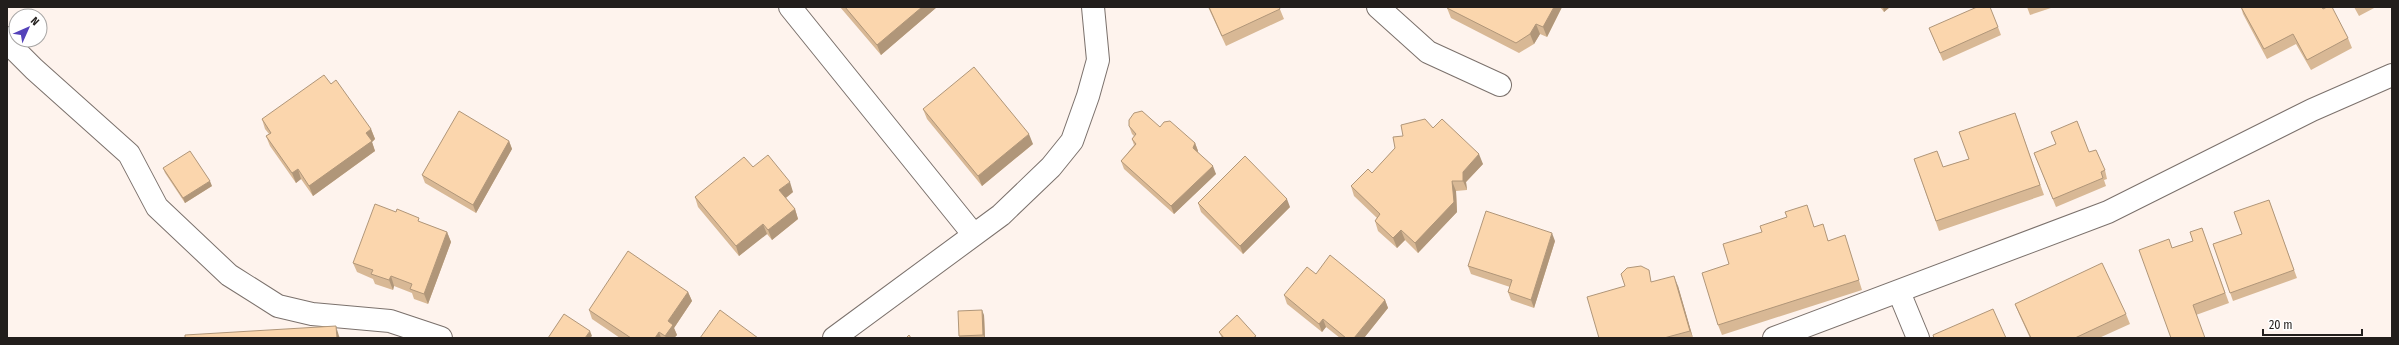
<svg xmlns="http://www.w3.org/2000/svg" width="2399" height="345" viewBox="0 0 2399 345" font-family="'Fira Sans Condensed',sans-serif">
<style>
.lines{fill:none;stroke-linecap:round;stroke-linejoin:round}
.street-casing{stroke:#7b716c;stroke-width:24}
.secondary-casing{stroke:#7b716c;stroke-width:24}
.street{stroke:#fff;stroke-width:22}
.secondary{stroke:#fff;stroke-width:22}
.wall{fill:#d8b895}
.shaded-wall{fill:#b09679}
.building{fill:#fbd6ad;stroke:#b09679}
</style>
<rect width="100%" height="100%" fill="#fef3ed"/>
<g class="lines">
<defs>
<path id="street" d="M790,7l184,228
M1378,7l50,45 72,33
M7,38l9,13 18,18 95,85 28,53 72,68 49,31 34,8 78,7 51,17
M1899,292l19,46
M834,338l167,-123 50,-48 21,-26 16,-45 10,-36 -5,-53"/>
<path id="secondary" d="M1774,338l334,-126 204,-102 80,-35"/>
</defs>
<use href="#street" class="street-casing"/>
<use href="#secondary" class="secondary-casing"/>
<use href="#street" class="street"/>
<use href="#secondary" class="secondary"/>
</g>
<path class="wall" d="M840,7h97l-56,48z
M1208,7h71l5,12 -58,27z
M1562,7l-15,30 -7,-3 -6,10 -15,9 -68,-35 -4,-10z
M1880,7h10l-6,5z
M2027,7h27l-24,8z
M2241,7h81l26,31 4,10 -41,22 -15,-26 -29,15 -24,-45z
M2354,7h22l-17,9z
M1998,27l3,8 -58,26 -14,-33z
M331,84l40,45 4,10 -3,3 3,9 -62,45 -12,-17 -5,4 -26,-37 -4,-10 3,-2 -4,-5 -3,-10z
M923,109l110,35 -51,42 -55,-67z
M2015,113l29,82 -105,36 -25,-72 29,8 26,-8z
M1129,126l31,1 35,16 3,8v1l18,22 -42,40 -50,-45 -3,-8 13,-16 -2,-6 2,-3 -2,-2z
M1433,128l50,36 -17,18 1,8 -11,1 1,21 -39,41 -13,-13 -8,8 -19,-17 -3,-10 2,-3 -23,-22 -3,-10 21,-13 23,-25 8,-12z
M2051,132l38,20 16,18 2,9 -3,1 2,6 -50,21 -22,-54 22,-9z
M509,141l3,8 -36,64 -51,-30 -3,-8z
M753,167l40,25 -7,6 9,11 3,10 -26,21 -5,-6 -28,22 -41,-49 -3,-10z
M163,168l49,18 -27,17 -20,-30z
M2269,200l28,78 -64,23 -20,-57 29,-10z
M1198,203l92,4 -47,47 -42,-42z
M420,222l27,10 4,10 -23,62 -14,-5 -2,-6 -18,-7 -1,4 -18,-6 -2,-5 -16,-7 -4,-9z
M1815,227l13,13 20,5 14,45 -140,45 -4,-10 11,-61z
M2202,228l27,75 -33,12 -24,-67 21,-7z
M1555,241l-21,67 -23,-8 -3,-8 2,-5 -39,-13 -3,-8z
M1316,274l69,26 3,8 -24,30h-24l-14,-11 -4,5 -35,-28 -3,-9z
M1652,282l26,4 15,52h-94l26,-52z
M688,292l4,9 -18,27 3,7 -3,3h-54l-28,-19 -3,-9z
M2015,304l111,10 4,10 -31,14h-69l-11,-24z
M984,315l1,23h-25l-1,-2z
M1219,332l38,6h-35z"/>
<path class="shaded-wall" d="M922,7h15l-56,48 -4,-10z
M1554,7h8l-15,30 -4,-10z
M1883,7h7l-6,5z
M1536,24l4,10 -6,10 -4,-10z
M371,129l4,10 -3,3 3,9 -62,45 -4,-10 57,-53z
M1029,134l4,10 -51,42 -4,-10z
M509,141l3,8 -36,64 -3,-8z
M1195,143l3,8 -2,5 -3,-8z
M1479,154l4,10 -17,18 1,8 -4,-9v-9z
M1213,166l3,8 -42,40 -3,-8z
M298,169l3,10 -5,4 -4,-10z
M210,181l2,5 -27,17 -2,-5z
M1452,181l4,10 1,21 -39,41 -3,-10z
M790,182l3,10 -10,8 -4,-10z
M1287,199l3,8 -47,47 -3,-8z
M795,209l3,10 -26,21 -4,-10z
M763,224l4,10 -28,22 -3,-10z
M1401,230l4,10 -8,8 -4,-10z
M447,232l4,10 -23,62 -4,-10z
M1552,233l3,8 -21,67 -3,-8z
M391,276l3,10 -1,4 -4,-10z
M1674,276l4,10 15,52 -3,-7z
M688,292l4,9 -18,27 3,7 -3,3h-8l-1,-2 3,-15z
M1385,300l3,8 -24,30h-10z
M982,310l2,5 1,23 -2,-3z
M1323,319l3,8 -4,5 -3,-8z
M336,326l3,10 1,2h-3z
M590,331l2,5 -2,2h-5z
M659,332l2,6h-6z"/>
<path class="building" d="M845,7h77l-45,38z
M1209,7h70l1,2 -58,27z
M1447,7h107l-11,20 -7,-3 -6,10 -14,9 -69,-35z
M1977,7h13l8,20 -58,26 -11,-25z
M2241,7h81l1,2 4,-2h5l16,31 -41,22 -14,-26 -29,15z
M974,67l55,67 -51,42 -55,-67z
M324,75l7,9 5,-4 35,49 -5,4 6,8 -63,45 -11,-17 -6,4 -26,-37 5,-3 -9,-14z
M459,111l50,30 -36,64 -51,-30z
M1142,111l18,16 4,-5 6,-1 25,22 -2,5 20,18 -42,40 -50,-45 15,-17 -4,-5 4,-5 -7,-8v-6l5,-7z
M2015,113l25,72 -104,36 -22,-62 23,-8 6,16 26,-8 -10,-27z
M1425,119l8,9 9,-9 37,35 -16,18v9h-11l2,21 -39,41 -14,-13 -8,8 -18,-17 5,-7 -29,-28 17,-17 4,4 23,-25 -2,-11 10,-1 -2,-11z
M2077,121l12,31 7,-2 9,20 -4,2 2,6 -50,21 -19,-46 22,-9 -5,-12z
M190,151l20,30 -27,17 -20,-30z
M768,155l22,27 -11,8 16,19 -27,21 -5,-6 -27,22 -41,-49 49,-40 9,10z
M1245,156l42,43 -47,47 -42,-43z
M2269,200l25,70 -64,23 -17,-49 29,-10 -8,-22z
M375,204l21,8 1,-3 22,9 -1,3 29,11 -23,62 -14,-5 2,-5 -21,-8 -2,4 -18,-6 2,-4 -20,-7z
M1807,205l7,22 9,-3 5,17 17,-6 14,45 -141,45 -16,-52 27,-9 -6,-20 39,-12 -2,-6 27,-9 -2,-5z
M1486,211l66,22 -21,67 -23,-8 4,-12 -44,-14z
M2202,228l23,65 -32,12 12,33h-34l-32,-88 30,-11 3,9 21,-7 -3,-9z
M628,251l60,41 -20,29 5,4 -8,11 -6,-4 -4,6h-24l-42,-28z
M1330,255l55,45 -31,38h-8l-23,-19 -4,5 -35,-29 23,-28 9,7z
M2102,263l24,51 -51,24h-44l-16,-34z
M1641,266l8,4 2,12 23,-6 16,55 -26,7h-65l-12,-41 38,-11 -4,-12 6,-6z
M1993,309l13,29h-72l-1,-3z
M720,310l38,28h-58z
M982,310l1,25 -24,1 -1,-25z
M564,314l26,17 -5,7h-37z
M1237,315l19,21 -3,2h-29l-5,-6z
M336,326l1,12h-152v-3z
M909,335l2,3h-5z"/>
<rect width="2399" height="345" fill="none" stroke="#221e1c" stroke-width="16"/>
<g transform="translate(28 28) rotate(45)"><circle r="19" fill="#ffffff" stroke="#a7a5a4"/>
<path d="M0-3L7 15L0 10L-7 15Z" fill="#5442ba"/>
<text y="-6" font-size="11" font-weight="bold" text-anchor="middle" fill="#221e1c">N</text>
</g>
<path d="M2263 329v6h99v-6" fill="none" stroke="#221e1c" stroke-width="2"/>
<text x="2269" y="329" font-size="12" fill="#221e1c" stroke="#ffffff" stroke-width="3" paint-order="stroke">20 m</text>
</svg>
